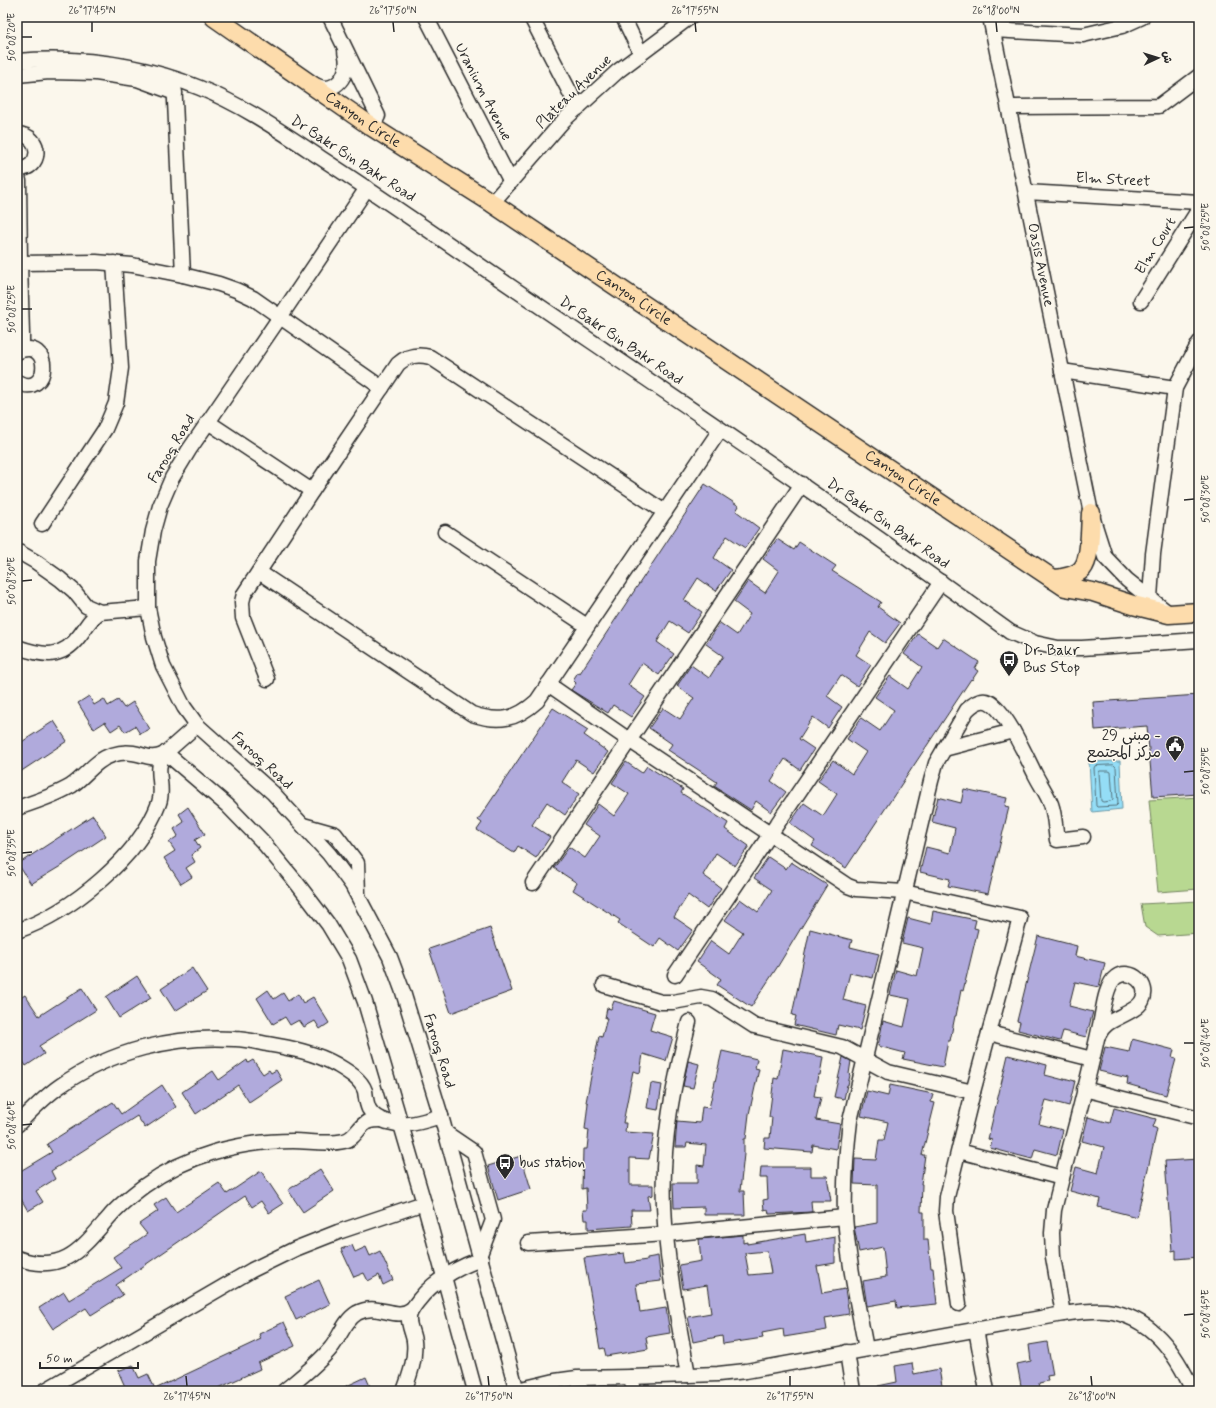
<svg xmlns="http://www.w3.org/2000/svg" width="1216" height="1408" viewBox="0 0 1216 1408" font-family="Mynerve,'Playpen Sans Arabic',sans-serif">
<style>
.green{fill:#b8d891;stroke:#72825e}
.water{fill:#94ddf6;stroke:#6a96a5}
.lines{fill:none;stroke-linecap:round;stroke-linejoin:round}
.shore{stroke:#55727c;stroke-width:1}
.building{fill:#b0aadc;stroke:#2b2b2b;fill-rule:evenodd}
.minor-casing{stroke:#2b2b2b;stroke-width:17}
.major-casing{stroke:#2b2b2b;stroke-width:21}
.minor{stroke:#fbf7ec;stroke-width:14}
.major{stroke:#fddcac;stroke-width:18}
.ticks{fill:none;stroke:#2b2b2b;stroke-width:1.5}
.labels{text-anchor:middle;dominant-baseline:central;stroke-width:3;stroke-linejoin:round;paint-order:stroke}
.street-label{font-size:15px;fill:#2b2b2b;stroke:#fbf7ec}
.poi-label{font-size:15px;fill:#2b2b2b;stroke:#fbf7ec;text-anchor:start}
.neatline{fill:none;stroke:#2b2b2b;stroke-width:1.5}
.ticks-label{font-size:10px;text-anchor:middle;fill:#2b2b2b}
</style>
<rect width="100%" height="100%" fill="#fbf7ec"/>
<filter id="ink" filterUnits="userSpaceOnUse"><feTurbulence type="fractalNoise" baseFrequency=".025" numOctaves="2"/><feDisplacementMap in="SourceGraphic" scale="8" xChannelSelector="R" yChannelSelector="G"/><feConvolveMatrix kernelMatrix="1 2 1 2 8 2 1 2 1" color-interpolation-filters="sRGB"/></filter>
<g filter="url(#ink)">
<path class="green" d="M1199,797v92l-41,3 -9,-92z
M1199,901v32l-41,3 -13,-9 -4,-23z"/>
<path class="water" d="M1120,761l2,48 -30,3 -3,-50z"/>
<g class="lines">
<path class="shore" d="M1114,765l2,2 2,37 -2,2 -19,1 -1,-1 -2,-38 1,-2z
M1100,771h9l2,1 2,27 -2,2 -8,1 -2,-1 -2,-28z"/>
</g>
<path class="building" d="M705,484l34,22 -3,5 23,17 -14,20 -18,-12 -13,22 17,12 -15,21 -18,-13 -14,22 18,12 -14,21 -18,-12 -13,21 17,12 -15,21 -17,-12 -14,22 17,12 -14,20 -18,-12 -5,8 -37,-23 5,-7 -3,-3 5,-8 2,1z
M777,539l17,11 5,-8 37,24 -4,5 49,31 -3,5 22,16 -15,20 -15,-11 -14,23 15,10 -14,21 -16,-11 -14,21 15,11 -14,21 -15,-11 -14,22 15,10 -14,21 -15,-11 -14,22 15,11 -15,20 -15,-11 -5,9 -37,-24 3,-4 -49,-32 4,-6 -23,-16 14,-20 17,11 14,-21 -17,-12 14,-21 18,13 14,-22 -17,-12 14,-21 17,12 13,-21 -16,-12 14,-21 17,12 14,-22 -16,-12z
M918,634l19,13 6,-9 36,24 -4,7 3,2 -6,9 -1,-1 -125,189 -34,-22 3,-5 -25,-18 14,-20 19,13 14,-22 -19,-13 15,-21 19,14 14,-22 -19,-13 14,-21 19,13 14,-21 -19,-13 15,-21 18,13 14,-22 -18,-13z
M1199,695v99l-46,3 -6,-71 -52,4 -2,-28z
M89,696l5,9 10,-6 4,7 10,-6 6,8 9,-6 17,27 -10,5 -5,-8 -10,6 -5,-7 -9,6 -6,-9 -11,7 -16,-26z
M553,708l35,22 -4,5 24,17 -14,20 -18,-12 -14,22 17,12 -14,21 -18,-13 -15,23 18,12 -14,21 -18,-12 -4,7 -37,-23 5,-7 -4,-3z
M54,721l13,20 -50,33v-29z
M626,762l16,11 5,-7 36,23 -2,4 47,30 -3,6 24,17 -14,20 -19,-13 -13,22 18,13 -14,21 -19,-14 -14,22 19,13 -15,21 -18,-13 -6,9 -36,-24 2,-3 -47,-30 4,-7 -23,-15 15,-21 16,11 15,-22 -16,-11 14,-21 16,12 15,-22 -17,-11z
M964,789l43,9 -2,8 4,1 -21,87 -40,-8 2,-7 -30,-7 6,-25 24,6 5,-25 -23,-6 6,-25 23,6z
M188,807l17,27 -10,6 5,8 -9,7 4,7 -9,6 6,9 -11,7 -17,-26 11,-7 -6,-9 9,-6 -4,-7 10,-7 -5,-8z
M93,815l13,21 -42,28 -33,20 -13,-20z
M768,857l18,12 5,-7 36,23 -49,81 -27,41 -34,-22 4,-6 -24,-17 14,-21 18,13 14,-22 -18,-12 15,-21 18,13 14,-22 -18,-12z
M933,911l43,9 -2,8 4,1 -15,62 -2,-1 -5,26h-1l-5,25h-2l-5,26 -40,-8 2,-6 -27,-7 5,-25 21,6 6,-28 -20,-4 6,-25 21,6 6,-28 -21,-5 6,-25 23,6z
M490,928l22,63 -61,22 -22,-64z
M810,929l42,11 -2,7 29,7 -6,24 -23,-5 -7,27 23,6 -6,24 -22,-5 -2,10 -42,-10 2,-9 -4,-1z
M1038,936l39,10 -2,10 30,7 -6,24 -24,-5 -6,24 24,6 -7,25 -23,-6 -3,10 -42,-11 2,-8 -3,-1z
M192,968l15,23 -32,20 -14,-22z
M137,976l14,22 -32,20 -13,-21z
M82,988l14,22 -57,36 5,8 -18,12 -9,-14v-28l4,-3 -4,-7v-14l8,-5 14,21z
M268,990l6,9 9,-6 5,8 10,-7 5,9 10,-6 16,26 -9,6 -5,-8 -11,6 -5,-7 -9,5 -5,-8 -12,7 -16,-26z
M614,1001l41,12 -5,17 23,7 -7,24 -23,-7 -3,19 -7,-2 -10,52h3l-1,9 29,2 -5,25 -19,-1v27h23v10l-5,1 2,14h-19l1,16 -44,3v-9h-4l-1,-10h4l-1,-22 -4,1 1,-40h4l2,-19 -4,-1 3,-26 -2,-1 13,-66 3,1 5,-19h-2l2,-10 4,1z
M1132,1039l42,11 -2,8 4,1 -10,36 -39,-11 1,-6 -29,-7 6,-24 24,5z
M783,1049l40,8 -3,18h-2l-4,21 7,1 -5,23 24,4 -4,25 -23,-4 -1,7 -48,-4 1,-10h5l2,-21h-3l5,-39 4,1z
M722,1051l35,8 -2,9 4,1 -10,45 -3,25h-2v15l-4,37h4l1,24h-41v-8l-30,1 -1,-25h24v-18l7,1 2,-21 -19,-2 -1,4h-11l2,-26 23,2 2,-16 7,1z
M1008,1055l39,10 -2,10 19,5v-2l11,3 -6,25 -23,-6 -7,24 24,6 -6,25 -22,-6 -3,10 -42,-11 2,-8 -4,-1z
M843,1057l8,4 -2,13 1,1 -2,10h-1l-3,14 -10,-2z
M247,1060l1,3 5,-3 10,14 6,-4 2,3 5,-3 6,10 -33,22 -11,-17 -42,29 -14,-22 31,-21 6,9z
M688,1061l11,3 -6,24 -10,-2z
M651,1083l11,2 -4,25 -11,-2z
M162,1085l14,22 -31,21 -8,-12 -86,55 4,8 -19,12 7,11 -15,9 -11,-19v-19l35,-21 -5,-8 66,-42 8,12z
M890,1085l43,9 -2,8 4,1 -13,52h3l-4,29h1l-1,28h3v28h4l3,28h2l4,36 -40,4 -1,-7 -29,5 -4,-25 23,-4 -3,-30 -24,5 -5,-25 23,-4v-38l-23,-1 1,-25 21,1 3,-20h5l4,-18 -27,-6 6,-25 21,5z
M1114,1108l42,11 -3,8 4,2 -20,88 -39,-10 2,-8 -30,-8 6,-24 22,6 6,-26 -22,-6 6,-24 22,6z
M521,1156l10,33 -33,11 -10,-34z
M1199,1159v98l-23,2v-9l-4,1 -7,-90z
M761,1167h50v9h16l4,25h-20l1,11 -43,2 -1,-5 -4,1 -1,-10 5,-1 -1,-21h-7z
M320,1169l14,22 -31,21 -15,-22z
M261,1171l22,33 -14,9 -8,-12 -9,6 -7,-11 -129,89 7,10 -32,20 -5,-7 -33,21 -14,-21 25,-16 5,8 52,-32 -8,-11 34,-23 -8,-10 19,-13 -4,-6 12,-8 10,15 43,-29 8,11z
M805,1234l1,8 29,-5v26l-18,3 5,27 23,-4 4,25 -24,4 2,12 -43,7 -1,-8 -21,4 1,5 -40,6 -1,-8 -29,6 -5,-25 23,-4 -4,-28 -24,4 -4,-24 22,-4 -2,-22 44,-4v8l4,-1v2zM767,1251l4,22 -22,2 -4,-22z
M352,1245l3,7 11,-5 4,9 10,-5 13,29 -10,5 -4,-10 -11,6 -4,-8 -10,4 -13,-28z
M624,1253l2,10 21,-3v-2l11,-2 3,25 -25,3 4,28 26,-4 4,25 -24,4 2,12 -42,7 -2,-8 -4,1 -16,-91z
M319,1280l11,24 -34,16 -11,-24z
M284,1322l11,24 -37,17 2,6 -48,22h-85l-9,-20 15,-6 6,13 9,-4 7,15 106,-50 -2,-5z
M1047,1342l6,33 -6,1 1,5 -9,2 2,8h-19l-5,-27 14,-3 -2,-16z
M912,1363l2,11 25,-5 4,22h-64l-1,-5 19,-4 -2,-16z
M366,1377l6,14h-36z"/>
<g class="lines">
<defs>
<g id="minor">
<path d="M330,17l48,99 -6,11"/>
<path d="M426,17l85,165"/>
<path d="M531,17l47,91"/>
<path d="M623,17l18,37"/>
<path id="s1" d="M990,17l101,496 14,44 22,23 40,32"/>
<path d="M993,30l90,5 39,-9 20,-9"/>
<path d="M17,61c63,-5 124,3 183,27 43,17 83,45 121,70 57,37 113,76 170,115 173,118 348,235 519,359l25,11 23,5h24l117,-8"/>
<path d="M17,75l32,-3 47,1 41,6 38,14"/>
<path d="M174,79l9,196"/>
<path d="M312,84c3,1 8,3 12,4 19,0 26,-21 21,-36"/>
<path d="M1009,107l150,-1 40,-30"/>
<path d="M17,134c27,1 25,37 0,35"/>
<path d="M17,174l2,7 1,82"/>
<path d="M367,188l-87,129 -91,133 -17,28 -12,28 -7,25 -5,30v47l6,29 9,29 21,41 13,18 76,68 56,61 23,31 38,72 13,35 38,124 76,275"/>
<path d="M1026,192l173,10"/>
<path d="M492,203l72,-83 54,-49 72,-54"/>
<path d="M1141,301l58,-92"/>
<path d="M17,351l5,-8v-8l-2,-72 76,-1 36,3 51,10 36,9 17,6 17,8 129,90"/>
<path d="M17,352c36,-17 34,48 0,30"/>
<path d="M1062,371l113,17"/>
<path d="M208,422l104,69"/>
<path d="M42,524l63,-95 11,-26 5,-35 -7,-105"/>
<path d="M445,532l142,94"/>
<path d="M17,551l19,11 24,17 14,12 12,15 14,6 48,-4"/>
<path d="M259,572l213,142c27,9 44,6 65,-13l183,-271"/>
<path d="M1150,598l3,-44 22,-166 24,-45"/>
<path d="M17,647c26,9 45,13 63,-12 7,-9 10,-17 20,-23"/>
<path d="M267,679l-24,-61 -1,-16 2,-8 68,-103 86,-127c10,-9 20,-10 32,-7l235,155"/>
<path d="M548,684l81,56 219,146 8,3 48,3 116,26 -47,174 -26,105 -1,14 13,93"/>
<path d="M944,749l69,-18"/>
<path d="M166,753l62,53 34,35 34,41 32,42 21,35 16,43 59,201 51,188"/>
<path d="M17,808c18,-6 37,-12 54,-22 14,-9 24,-26 41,-31 6,-2 15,-3 21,-2 13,2 16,7 30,2"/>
<path d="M303,825l32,9 22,29 1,31"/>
<path d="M533,883l269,-399"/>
<path d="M17,931c54,-19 122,-74 142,-128 6,-16 -5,-32 4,-48l34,-30"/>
<path d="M675,975l266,-393"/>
<path d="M604,985l57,17h12l28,-5 11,2 42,27 88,21 46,25 85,20"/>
<path d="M989,1033l103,26"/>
<path d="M1084,1089l115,29"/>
<path d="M17,1125c14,-14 27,-28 43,-39 50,-35 114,-51 175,-47 10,0 22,3 32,5 24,4 49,9 70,21 10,6 24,14 28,26 1,6 1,12 4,18 7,13 27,16 40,15 11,-1 22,-5 32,-8"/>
<path d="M446,1133l28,19 19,68 -13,34"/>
<path d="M959,1151l103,27"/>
<path d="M528,1243l138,-9 179,-17"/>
<path d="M17,1258c47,17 65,-10 93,-42 10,-12 22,-21 34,-30 43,-31 96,-45 149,-45 16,0 35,4 51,0 11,-2 14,-14 23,-19 5,-2 10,-2 15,-2"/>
<path d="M1063,1314l-10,-57 -1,-24 2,-23c15,-62 33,-123 46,-185 3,-13 5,-40 16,-48 15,-10 35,8 26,24 -5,10 -26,16 -35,23 -4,3 -7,7 -9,12"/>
<path d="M976,1329l11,62"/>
<path d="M866,1349c-8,-43 -18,-89 -21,-133 -1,-32 1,-63 5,-95l81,-340 5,-18 31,-53c6,-6 14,-12 22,-8 16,7 38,56 46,72 5,10 12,20 16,30 4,11 4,24 6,36l26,-3"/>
<path d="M847,1352l6,39"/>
<path d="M688,1375c-10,-56 -22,-113 -24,-170 -3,-63 10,-123 25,-183"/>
<path d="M631,1377l3,14"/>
<path d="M517,1390l38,-9 22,-3 54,-1 87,-3 28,-3 317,-57c14,-2 28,-4 43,-3 45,5 70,42 87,80"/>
<path d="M44,1391l208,-121 43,-21 43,-17 86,-29"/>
<path d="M284,1391c17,-14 33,-26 47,-43 9,-11 13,-27 26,-35 21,-12 38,9 55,-4"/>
<path d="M404,1391c6,-16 12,-33 10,-50 -1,-8 -6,-16 -5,-24 1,-6 5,-11 9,-16 16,-21 38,-33 63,-42"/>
</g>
<g id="major">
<path id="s2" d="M214,17l158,110 120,76 573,384 28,5 40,13 36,9 30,-2"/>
<path d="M1053,579c8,0 23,-3 29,-10 9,-10 8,-42 9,-56"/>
</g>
</defs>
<use href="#minor" class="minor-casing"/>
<use href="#major" class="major-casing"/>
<use href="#minor" class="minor"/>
<use href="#major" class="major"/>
</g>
</g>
<path class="ticks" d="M92,22v10M393,22l1,10M695,22l1,10M996,22l1,10M22,37h10M1184,228l10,-1M22,309h10M1184,500l10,-1M22,581l10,-1M1184,772l10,-1M22,853l10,-1M1184,1043h10M22,1125l10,-1M1184,1315l10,-1M186,1376l1,10M488,1376l1,10M790,1376v10M1091,1376l1,10"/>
<defs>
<symbol id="bus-pin" viewBox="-11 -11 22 30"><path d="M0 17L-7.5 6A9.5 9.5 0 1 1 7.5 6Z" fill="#2b2b2b" stroke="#fbf7ec"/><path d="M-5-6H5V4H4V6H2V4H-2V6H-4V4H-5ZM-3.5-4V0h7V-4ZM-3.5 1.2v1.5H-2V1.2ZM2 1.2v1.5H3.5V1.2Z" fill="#fff"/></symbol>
<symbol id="civic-pin" viewBox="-11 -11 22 30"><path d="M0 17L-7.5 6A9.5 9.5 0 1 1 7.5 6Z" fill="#2b2b2b" stroke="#fbf7ec"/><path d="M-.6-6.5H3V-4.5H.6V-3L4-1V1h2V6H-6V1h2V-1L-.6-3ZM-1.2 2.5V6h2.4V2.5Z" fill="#fff"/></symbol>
</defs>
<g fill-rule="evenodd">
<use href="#bus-pin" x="998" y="649" width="22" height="30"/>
<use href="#civic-pin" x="1164" y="734" width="22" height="30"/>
<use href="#bus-pin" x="494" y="1152" width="22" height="30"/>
</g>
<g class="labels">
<g class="street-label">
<text transform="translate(483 92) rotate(63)">Uranium Avenue</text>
<text transform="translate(574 92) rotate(-44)">Plateau Avenue</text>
<text stroke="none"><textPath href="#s2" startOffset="181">Canyon Circle</textPath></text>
<text transform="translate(353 159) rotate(33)">Dr Bakr Bin Bakr Road</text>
<text transform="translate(1113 180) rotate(3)">Elm Street</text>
<text transform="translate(1156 246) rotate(-58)">Elm Court</text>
<text stroke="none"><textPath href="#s1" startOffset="253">Oasis Avenue</textPath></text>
<text stroke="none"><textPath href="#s2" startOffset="505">Canyon Circle</textPath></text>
<text transform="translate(621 341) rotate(34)">Dr Bakr Bin Bakr Road</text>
<text transform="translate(172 449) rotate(-59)">Farooq Road</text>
<text stroke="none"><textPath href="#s2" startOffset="829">Canyon Circle</textPath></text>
<text transform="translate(888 524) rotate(35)">Dr Bakr Bin Bakr Road</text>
<text transform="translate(262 761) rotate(43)">Farooq Road</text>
<text transform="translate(439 1051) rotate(73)">Farooq Road</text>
</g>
<g class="poi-label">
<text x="1023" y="651">Dr. Bakr<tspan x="1023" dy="17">Bus Stop</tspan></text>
<text x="1161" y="736" text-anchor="end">مبنى 29 -<tspan x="1161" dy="17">مركز المجتمع</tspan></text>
<text x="519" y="1163">bus station</text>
</g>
</g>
<rect width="1216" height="1408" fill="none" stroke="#fbf7ec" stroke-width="44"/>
<g transform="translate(1158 58) rotate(86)" stroke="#fbf7ec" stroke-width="3" paint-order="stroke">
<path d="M0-3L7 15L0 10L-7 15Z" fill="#2b2b2b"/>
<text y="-6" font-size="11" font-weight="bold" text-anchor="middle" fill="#2b2b2b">ش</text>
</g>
<path d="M40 1362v6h98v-6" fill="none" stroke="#2b2b2b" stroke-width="2"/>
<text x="46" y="1362" font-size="12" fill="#2b2b2b" stroke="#fbf7ec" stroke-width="3" paint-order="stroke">50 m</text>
<rect x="22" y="22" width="1172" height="1364" class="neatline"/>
<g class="ticks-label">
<text x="92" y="14">26°17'45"N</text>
<text x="393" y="14">26°17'50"N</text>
<text x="695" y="14">26°17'55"N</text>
<text x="996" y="14">26°18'00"N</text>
<text transform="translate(11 37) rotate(-90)" y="4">50°08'20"E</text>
<text transform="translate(1205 227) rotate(-90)" y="4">50°08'25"E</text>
<text transform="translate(11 309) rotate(-90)" y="4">50°08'25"E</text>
<text transform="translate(1205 499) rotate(-90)" y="4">50°08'30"E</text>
<text transform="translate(11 581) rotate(-90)" y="4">50°08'30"E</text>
<text transform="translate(1205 771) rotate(-90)" y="4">50°08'35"E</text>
<text transform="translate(11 853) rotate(-90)" y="4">50°08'35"E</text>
<text transform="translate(1205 1043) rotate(-90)" y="4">50°08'40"E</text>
<text transform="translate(11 1125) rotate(-90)" y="4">50°08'40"E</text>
<text transform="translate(1205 1314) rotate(-90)" y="4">50°08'45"E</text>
<text x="187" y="1400">26°17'45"N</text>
<text x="489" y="1400">26°17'50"N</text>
<text x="790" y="1400">26°17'55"N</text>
<text x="1092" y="1400">26°18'00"N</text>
</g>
</svg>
